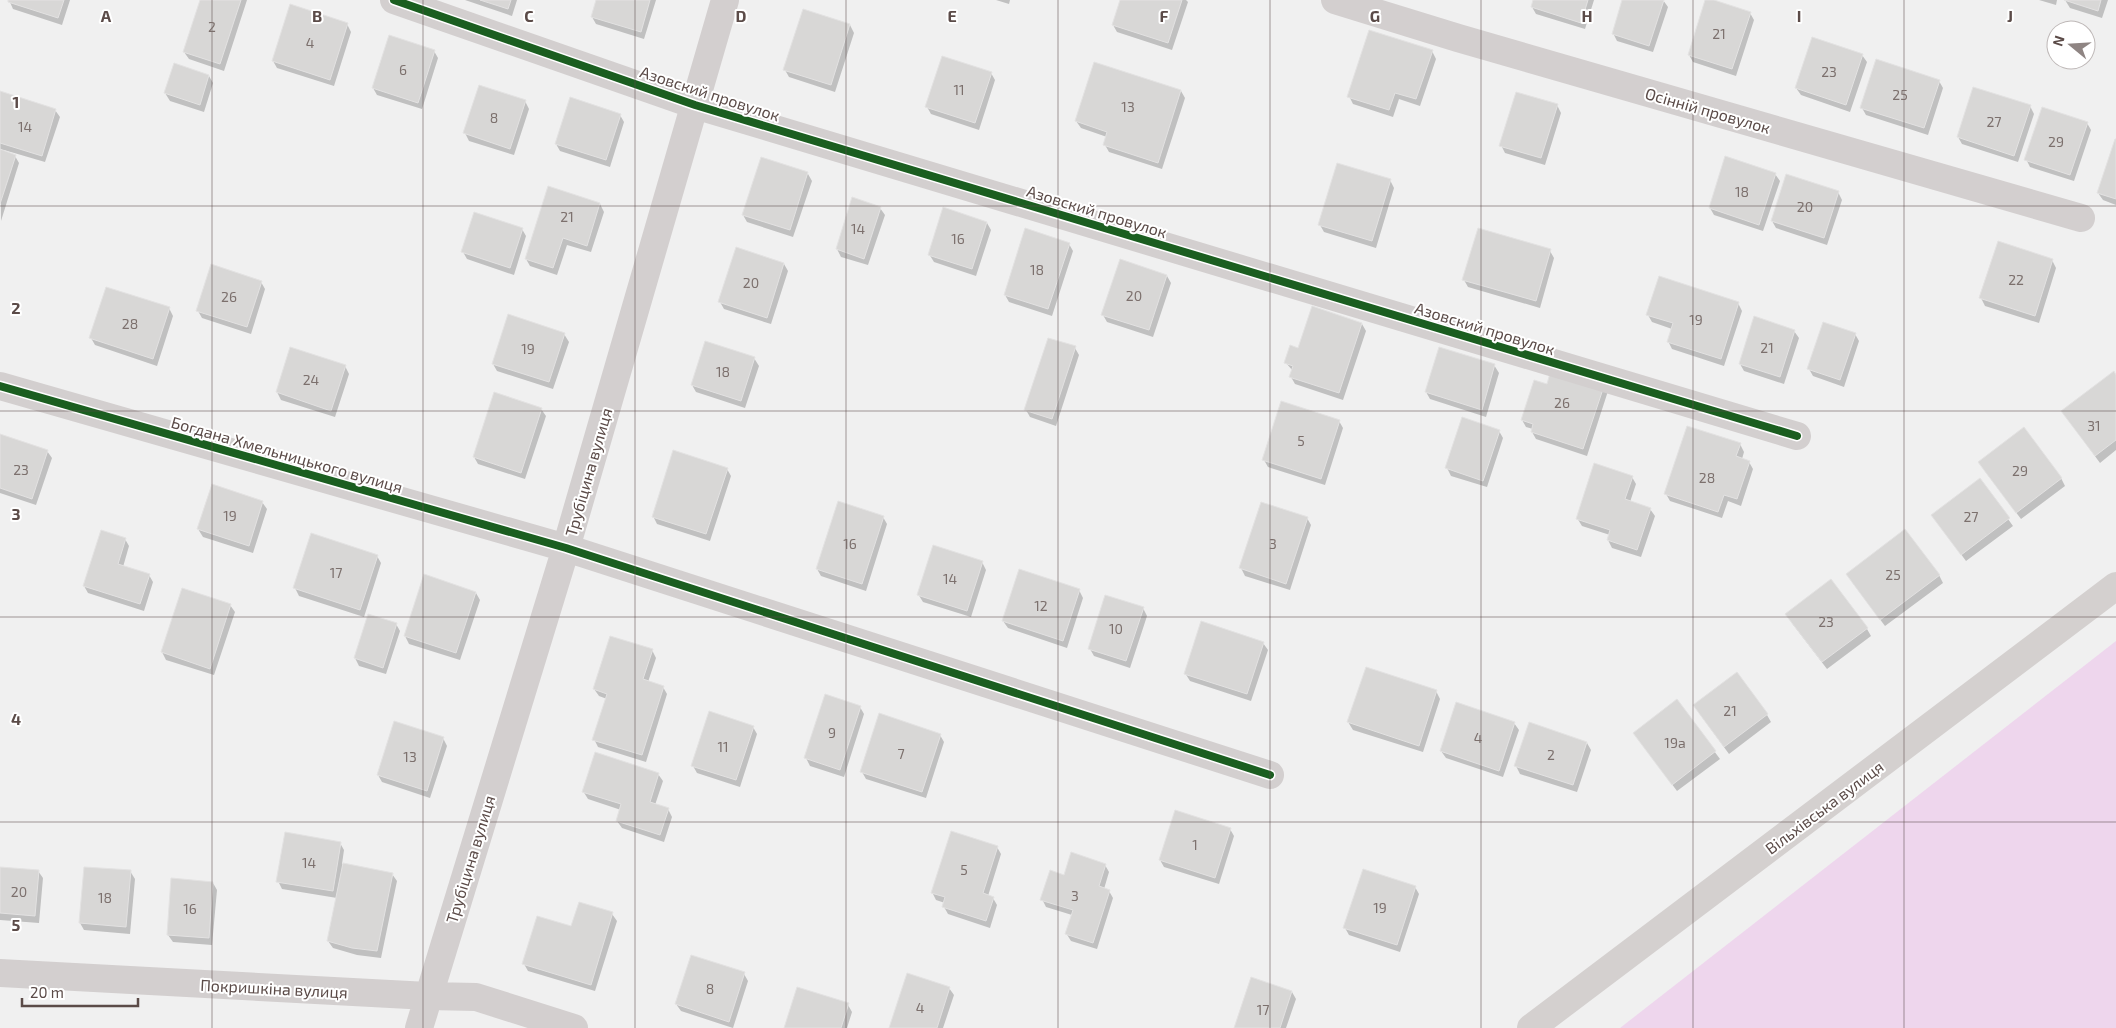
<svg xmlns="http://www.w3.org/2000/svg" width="2116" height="1028" viewBox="0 0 2116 1028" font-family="'Exo 2',sans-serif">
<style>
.green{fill:#eed6ed}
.shadow{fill:#0003}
.building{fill:#d8d7d6;stroke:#e3e2e2}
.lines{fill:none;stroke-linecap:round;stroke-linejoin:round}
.street{stroke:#d3cfcf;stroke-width:28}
.secondary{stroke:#d4d0cf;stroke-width:28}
.cycleway-casing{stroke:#fff;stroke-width:11}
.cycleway{stroke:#1b5e20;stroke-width:8}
.grid{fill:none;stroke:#5b4b48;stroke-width:1;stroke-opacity:0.55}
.labels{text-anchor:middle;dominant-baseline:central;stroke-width:4;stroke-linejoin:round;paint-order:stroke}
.number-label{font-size:14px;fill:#7c706d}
.street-label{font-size:16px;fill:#5b4b48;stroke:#fff}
.grid-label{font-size:16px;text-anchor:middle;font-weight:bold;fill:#5b4b48;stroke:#fff;stroke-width:4;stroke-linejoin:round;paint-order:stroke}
</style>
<rect width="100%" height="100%" fill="#f0f0f0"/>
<path class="green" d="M2116,641v387h-496z"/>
<path class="shadow" d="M9,0h61l-8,25 -49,-16z
M201,0h46l-23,71 -35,-12 -5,-7z
M465,0h52l-5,16z
M597,0h59l-12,39 -48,-15 -4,-7z
M996,0h14l-1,4z
M1121,0h65l2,2 -16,48 -55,-18 -4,-7z
M1534,0h60l-9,29 -49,-15 -4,-7z
M1624,0h39l5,7 -15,45 -36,-11 -4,-8z
M1706,0l44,13 4,7 -18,56 -43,-14 -4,-7z
M2039,0h18l-1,5z
M2065,0h43l-6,18 -32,-10z
M347,24l4,8 -17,54 -57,-18 -4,-7z
M850,25l4,8 -19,59 -46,-15 -4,-7z
M434,51l4,7 -16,51 -45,-14 -4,-7z
M1432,51l4,8 -16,47 -21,-7 -6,18 -40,-13 -4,-8z
M1862,55l5,7 -17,50 -49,-17 -5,-7z
M991,73l4,7 -16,50 -48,-16 -4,-7z
M209,76l4,7 -9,29 -34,-11 -5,-8z
M1939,81l4,7 -15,47 -62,-20 -4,-7z
M1181,91l4,7 -23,71 -53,-17 -4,-7 2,-8 -26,-9 -5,-7z
M0,93l55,17 5,7 -15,45 -41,-12v2l11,4 4,7 -18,58z
M525,101l4,8 -15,46 -45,-14 -4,-8z
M1557,105l4,8 -16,52 -40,-12 -4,-8z
M2030,106l4,8 -16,48 -56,-18 -4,-7z
M620,115l4,7 -14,45 -50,-16 -4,-7z
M2087,123l4,7 -17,51 -44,-14 -4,-8z
M2116,141v64l-13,-5 -5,-7z
M808,174l4,7 -19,56 -46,-15 -4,-7z
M1775,174l5,7 -17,50 -49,-16 -4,-7z
M1390,180l4,8 -18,60 -52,-16 -4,-7z
M549,188l51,16 4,8 -13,40 -24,-7 -10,30 -27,-9 -4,-7z
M1838,192l4,8 -15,45 -51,-17 -4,-7z
M880,208l5,7 -17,50 -27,-8 -4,-8z
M987,223l4,7 -15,46 -42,-14 -5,-8z
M522,229l4,7 -12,39 -47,-16 -4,-7z
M1069,244l4,7 -21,65 -43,-14 -4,-7z
M1550,251l4,7 -14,50 -72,-21 -4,-7z
M2052,260l4,8 -17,55 -54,-17 -4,-8z
M784,264l4,7 -17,53 -47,-15 -4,-7z
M1167,276l4,7 -18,54 -46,-15 -4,-7z
M261,282l4,7 -14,45 -49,-16 -4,-7z
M1738,303l4,8 -18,55 -52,-17 -4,-8 4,-12 -20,-7 -4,-7z
M169,308l4,8 -16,50 -62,-21 -4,-7z
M1362,324l4,7 -23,69 -48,-16 -4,-7 2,-6 -7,-8 13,-14z
M1794,331l5,7 -15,46 -40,-13 -4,-7z
M564,334l5,8 -16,47 -56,-18 -4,-7z
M1855,334l4,7 -15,46 -31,-11 -4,-7z
M1075,348l4,7 -23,71 -26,-9 -4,-7z
M754,358l5,8 -14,42 -49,-16 -4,-7z
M1494,365l5,8 -13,44 -56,-18 -4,-7z
M345,366l4,8 -14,43 -54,-17 -4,-8z
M2116,377v73l-16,13 -33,-45z
M1547,385l61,6 -21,65 -51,-17 -4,-7 1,-3 -7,-2 -4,-7z
M541,409l5,7 -21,63 -47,-15 -4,-7z
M1339,421l4,7 -18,57 -57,-18 -4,-7z
M1499,431l4,7 -16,49 -36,-11 -4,-8z
M0,435l47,16 5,7 -16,47 -36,-12z
M1740,444l4,8 -2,7 7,3 4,7 -12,37 -13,-5 -6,17 -52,-17 -4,-7z
M727,469l4,7 -21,65 -53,-17 -4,-8z
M1984,470l77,8 4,8 -44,33z
M1632,477l4,7 -6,18 20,7 5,7 -14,41 -29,-9 -4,-8 2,-5 -28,-9 -5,-8z
M1980,480l33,46 -47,35 -29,-39z
M262,502l5,7 -14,44 -50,-16 -5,-8z
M883,517l4,7 -21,67 -45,-15 -4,-7z
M1307,518l4,7 -21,65 -45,-14 -4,-8z
M125,539l4,7 -6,21 26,8 4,7 -9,29 -56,-18 -4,-7z
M377,556l4,7 -17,54 -65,-21 -4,-8z
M982,562l4,8 -15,47 -48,-15 -5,-8z
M1939,575l4,8 -58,43 -33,-44z
M424,576l52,17 4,7 -20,60 -51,-16 -4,-8z
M1079,590l4,8 -16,50 -59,-20 -5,-7z
M230,605l5,7 -21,63 -48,-15 -4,-8z
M1143,608l4,8 -17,52 -36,-12 -4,-7z
M1791,622l76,7 4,7 -44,33z
M396,624l4,7 -14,43 -27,-8 -4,-8z
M1263,643l5,7 -17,51 -61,-20 -5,-8z
M652,650l4,8 -8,24 15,5 4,7 -21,68 -48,-15 -4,-8 13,-40 -8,-3 -5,-7z
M1436,691l4,8 -17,53 -70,-22 -5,-8z
M1677,701l43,58 -43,32 -38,-51z
M860,707l4,7 -20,63 -34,-11 -4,-8z
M1699,713l68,2 4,7 -42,32z
M1514,723l5,7 -16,47 -57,-19 -5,-7z
M753,727l4,7 -17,53 -43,-14 -4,-7z
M940,735l4,7 -18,56 -60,-19 -4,-7z
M443,738l4,8 -17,52 -48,-16 -4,-7z
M1587,743l4,7 -14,42 -57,-18 -4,-8z
M658,774l5,7 -8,24 13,4 4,8 -8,25 -42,-14 -5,-7 4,-11 -33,-11 -5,-8z
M1230,829l4,7 -15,48 -55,-17 -4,-7z
M340,843l4,7 -2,14 50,10 5,7 -16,77 -24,-3 -24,-7 -5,-7 9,-43 -55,-9 -4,-8z
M997,847l4,7 -13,42 5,2 4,7 -7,23 -42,-14 -4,-7 1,-4 -9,-3 -4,-8z
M1105,865l4,7 -5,17 5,2 4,7 -16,51 -26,-8 -5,-8 6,-18 -26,-8 -4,-8 23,-23z
M0,868l38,3 5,7 -4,45 -39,-3z
M130,871l5,8 -5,55 -46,-4 -4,-7z
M213,883l4,7 -5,55 -39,-3 -5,-7z
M1415,887l4,7 -19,58 -51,-17 -4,-7z
M612,914l5,7 -22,70 -67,-20 -4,-7 48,-36z
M744,974l4,7 -15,47 -52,-17 -5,-7z
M949,988l5,7 -11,33h-52z
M1292,992l4,7 -10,29h-50z
M848,1005l4,7 -5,16h-62z"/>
<path class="building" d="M8,0h56l-6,18 -50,-16z
M200,0h41l-21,64 -37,-12z
M480,0h31l-3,9z
M596,0h54l-9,32 -50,-15z
M1120,0h62l-14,43 -56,-18z
M1533,0h55l-7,23 -50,-16z
M1622,0h42l-15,46 -37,-12z
M1705,0h9l37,12 -19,57 -44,-14z
M2064,0h37l-3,11z
M290,4l58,19 -18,57 -58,-19z
M803,9l47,15 -19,61 -48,-15z
M1369,30l64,20 -17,49 -21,-6 -6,17 -42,-13z
M389,35l46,15 -17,53 -46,-15z
M1812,37l51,17 -17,51 -51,-17z
M942,56l50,16 -17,51 -50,-16z
M1876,59l64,21 -16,48 -64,-20z
M1094,62l87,28 -23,73 -55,-18 4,-13 -32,-11z
M174,63l35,12 -9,30 -36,-12z
M479,85l47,15 -16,49 -47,-16z
M1973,87l58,18 -17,51 -57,-19z
M0,91l56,18 -14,47 -42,-13z
M1516,92l42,12 -17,54 -42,-12z
M570,97l51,17 -15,46 -51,-16z
M2042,107l46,15 -18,53 -46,-15z
M2115,139h1v60l-19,-6z
M0,149l16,6 -16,49z
M1725,156l51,17 -17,52 -50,-17z
M761,157l47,15 -18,58 -48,-15z
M1337,163l54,16 -19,62 -54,-16z
M1786,174l53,17 -15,47 -53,-17z
M548,186l52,17 -13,43 -24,-8 -10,30 -28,-9z
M852,197l29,10 -17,52 -28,-10z
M943,207l44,15 -15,47 -44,-14z
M474,212l49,16 -13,40 -49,-16z
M1025,228l45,15 -22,66 -44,-14z
M1478,228l73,21 -15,52 -74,-21z
M1998,241l55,18 -18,57 -56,-18z
M736,247l48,16 -17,55 -49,-16z
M1120,259l47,16 -18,55 -48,-15z
M211,264l51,17 -15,46 -51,-16z
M1659,276l80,26 -18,57 -54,-17 6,-19 -27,-8z
M106,287l64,20 -17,52 -64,-21z
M1312,306l50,17 -23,70 -50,-16 4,-11 -9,-3 6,-18 8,3z
M508,314l57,19 -16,49 -57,-18z
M1754,316l41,14 -15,47 -41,-13z
M1823,322l33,11 -16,47 -33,-11z
M1048,338l28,8 -24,73 -28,-9z
M705,341l50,16 -14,44 -50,-16z
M290,347l56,18 -15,46 -55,-19z
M1439,347l56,17 -13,46 -57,-18z
M1552,366l53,17 -22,66 -52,-17 2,-8 -12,-4 13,-40 13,4z
M2114,371l2,4v65l-21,16 -34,-45z
M494,392l48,16 -21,65 -48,-16z
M1281,401l59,19 -19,59 -59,-19z
M1462,417l38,13 -17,51 -38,-13z
M1687,426l54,17 -5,13 14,5 -13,38 -13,-4 -6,17 -54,-18z
M2024,427l38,51 -46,35 -38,-51z
M0,434l48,16 -16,49 -32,-11z
M673,450l55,18 -22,66 -54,-17z
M1594,463l39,13 -8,23 26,9 -14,42 -30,-10 3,-10 -34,-11z
M1980,478l30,40 -49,37 -30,-40z
M212,484l51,17 -14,45 -52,-17z
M838,501l46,15 -22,68 -46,-15z
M1261,502l47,15 -22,67 -47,-16z
M1905,529l35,46 -60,45 -34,-46z
M101,530l25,8 -8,26 32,10 -10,30 -57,-18z
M311,533l67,22 -18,55 -67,-22z
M933,545l50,16 -16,50 -50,-16z
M1019,569l61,20 -17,52 -61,-20z
M424,574l52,18 -20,61 -52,-17z
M1831,579l37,49 -46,34 -37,-48z
M182,588l49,16 -21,65 -49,-17z
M1105,595l39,12 -18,54 -38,-12z
M368,614l29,9 -14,45 -29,-10z
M1201,621l63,21 -17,52 -63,-20z
M610,636l43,13 -10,30 21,7 -22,69 -50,-15 15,-46 -14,-5z
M1366,667l71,23 -18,56 -72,-24z
M1737,672l31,42 -44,33 -31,-42z
M825,694l36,12 -21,64 -36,-12z
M1677,699l39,52 -44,34 -39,-52z
M1456,702l59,20 -16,49 -59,-20z
M709,711l45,15 -18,54 -45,-14z
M879,713l62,21 -19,58 -62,-20z
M394,721l50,16 -17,54 -50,-16z
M1529,722l58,20 -14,43 -59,-19z
M595,752l64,21 -9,29 19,6 -9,27 -44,-14 5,-17 -39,-12z
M1175,810l56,18 -16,50 -56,-18z
M951,831l47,15 -15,47 11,4 -8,24 -44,-14 3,-10 -14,-4z
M285,832l56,10 -8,49 -57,-9z
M1071,852l35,12 -7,22 11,4 -17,53 -28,-9 8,-24 -33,-10 10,-30 14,5z
M343,863l50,10 -16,78 -25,-3 -25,-7z
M0,867l39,3 -4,46 -35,-3z
M84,867l47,3 -5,57 -47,-4z
M1363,869l53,17 -19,59 -54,-17z
M171,878l42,4 -4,56 -42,-3z
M579,902l34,10 -22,73 -69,-21 15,-48 34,10z
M691,955l54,17 -16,50 -54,-18z
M907,973l43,14 -13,41h-48z
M1251,977l41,14 -12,37h-46z
M797,987l52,16 -8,25h-57z"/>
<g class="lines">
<path class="street" d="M394,0l301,105 1102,331
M1335,0l123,38 623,180
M0,386l566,162 704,227
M0,973l428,23 48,1 98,31
M419,1028l147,-480 159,-548"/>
<path class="secondary" d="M1531,1028l585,-442"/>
<defs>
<path id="cycleway" d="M394,0l301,105 1102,331
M0,386l566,162 704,227"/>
</defs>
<use href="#cycleway" class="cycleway-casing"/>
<use href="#cycleway" class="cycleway"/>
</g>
<path class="grid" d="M212,0v1028M423,0v1028M635,0v1028M846,0v1028M1058,0v1028M1270,0v1028M1481,0v1028M1693,0v1028M1904,0v1028M0,206h2116M0,411h2116M0,617h2116M0,822h2116"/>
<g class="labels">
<g class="number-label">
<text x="212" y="26">2</text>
<text x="1719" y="33">21</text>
<text x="310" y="42">4</text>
<text x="403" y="69">6</text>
<text x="1829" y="71">23</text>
<text x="959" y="89">11</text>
<text x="1900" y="94">25</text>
<text x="1128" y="106">13</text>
<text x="494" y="117">8</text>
<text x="1994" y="121">27</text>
<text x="25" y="126">14</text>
<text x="2056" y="141">29</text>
<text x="1742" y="191">18</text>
<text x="1805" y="206">20</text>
<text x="567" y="216">21</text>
<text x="858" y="228">14</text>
<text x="958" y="238">16</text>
<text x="1037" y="269">18</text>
<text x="2016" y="279">22</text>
<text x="751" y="282">20</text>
<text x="1134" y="295">20</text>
<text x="229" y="296">26</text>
<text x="1696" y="319">19</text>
<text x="130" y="323">28</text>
<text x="1767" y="347">21</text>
<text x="528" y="348">19</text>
<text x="723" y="371">18</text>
<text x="311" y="379">24</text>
<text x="1562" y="402">26</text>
<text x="2094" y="425">31</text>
<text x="1301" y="440">5</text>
<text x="21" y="469">23</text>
<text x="2020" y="470">29</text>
<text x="1707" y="477">28</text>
<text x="230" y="515">19</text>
<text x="1971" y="516">27</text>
<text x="850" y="543">16</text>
<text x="1273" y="543">3</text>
<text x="336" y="572">17</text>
<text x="1893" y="574">25</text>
<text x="950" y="578">14</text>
<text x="1041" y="605">12</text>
<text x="1826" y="621">23</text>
<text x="1116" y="628">10</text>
<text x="1730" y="710">21</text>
<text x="832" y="732">9</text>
<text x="1478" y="737">4</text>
<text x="1675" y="742">19а</text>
<text x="723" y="746">11</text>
<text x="901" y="753">7</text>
<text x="1551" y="754">2</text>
<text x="410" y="756">13</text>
<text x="1195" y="844">1</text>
<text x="309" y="862">14</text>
<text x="964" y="869">5</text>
<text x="19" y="891">20</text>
<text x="1075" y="895">3</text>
<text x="105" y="897">18</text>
<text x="1380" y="907">19</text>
<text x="190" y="908">16</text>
<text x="710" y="988">8</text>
<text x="920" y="1007">4</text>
<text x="1263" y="1009">17</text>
</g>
<g class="street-label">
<text transform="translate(710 93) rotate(18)">Азовский провулок</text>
<text transform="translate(1708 110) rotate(16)">Осінній провулок</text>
<text transform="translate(1097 211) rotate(17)">Азовский провулок</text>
<text transform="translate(1485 328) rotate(17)">Азовский провулок</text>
<text transform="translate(287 454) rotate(16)">Богдана Хмельницького вулиця</text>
<text transform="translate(588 472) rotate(-74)">Трубіцина вулиця</text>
<text transform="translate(1824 807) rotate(-37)">Вільхівська вулиця</text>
<text transform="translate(470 859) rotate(-73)">Трубіцина вулиця</text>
<text transform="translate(274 988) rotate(3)">Покришкіна вулиця</text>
</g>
</g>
<g class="grid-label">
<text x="106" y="22">A</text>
<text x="317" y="22">B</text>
<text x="529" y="22">C</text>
<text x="741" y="22">D</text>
<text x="952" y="22">E</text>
<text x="1164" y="22">F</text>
<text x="1375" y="22">G</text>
<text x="1587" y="22">H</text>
<text x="1799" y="22">I</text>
<text x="2010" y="22">J</text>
<text x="16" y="108">1</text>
<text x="16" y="314">2</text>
<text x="16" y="520">3</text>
<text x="16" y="725">4</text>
<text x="16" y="931">5</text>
</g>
<g transform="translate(2071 45) rotate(288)"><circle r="24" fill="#ffffff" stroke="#bdb7b6"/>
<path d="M0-4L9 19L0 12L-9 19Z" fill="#8f8583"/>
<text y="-8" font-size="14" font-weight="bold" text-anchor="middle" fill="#5b4b48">N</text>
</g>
<path d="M22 998v8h116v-8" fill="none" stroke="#5b4b48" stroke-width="2.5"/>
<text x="30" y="998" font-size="15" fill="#5b4b48" stroke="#ffffff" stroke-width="4" paint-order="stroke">20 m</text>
</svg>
